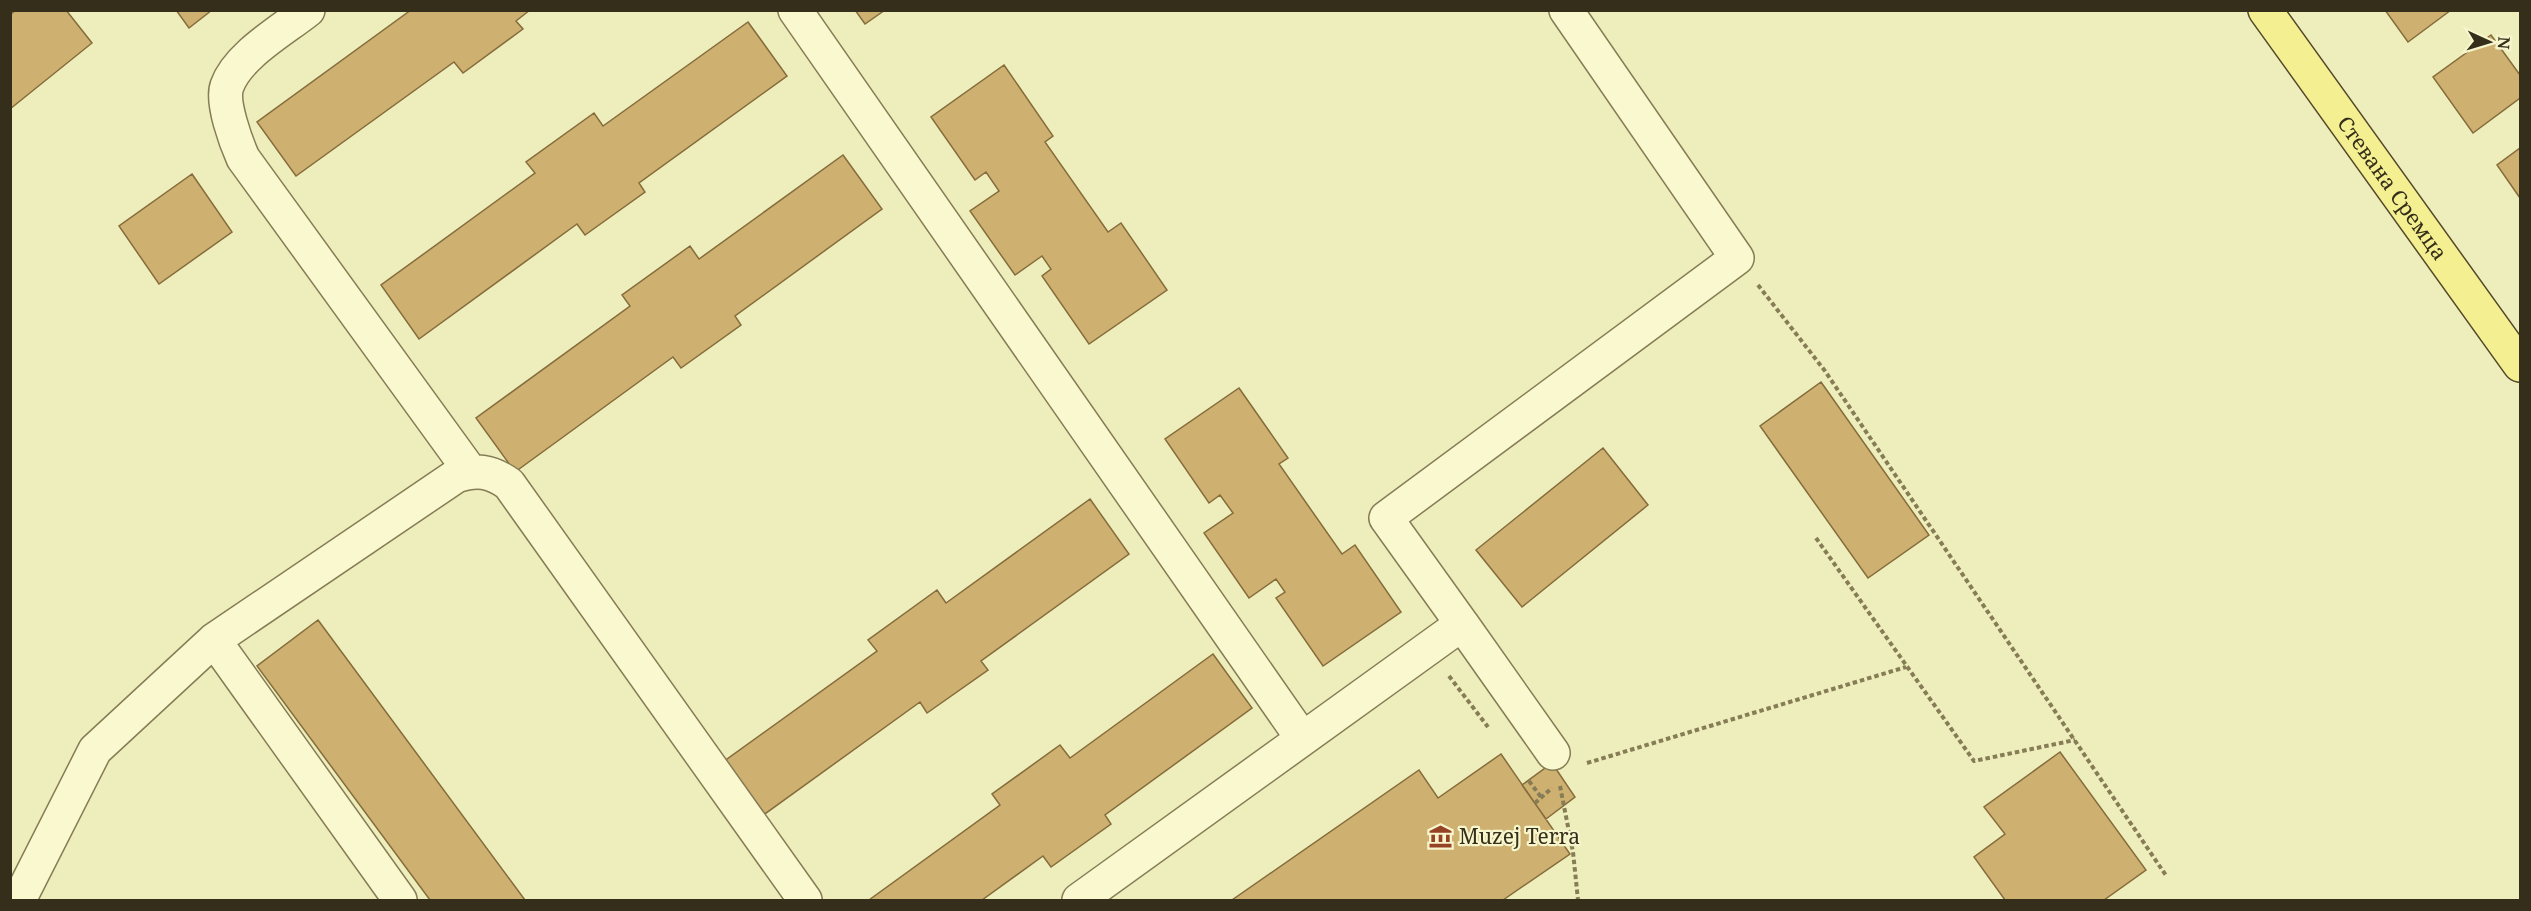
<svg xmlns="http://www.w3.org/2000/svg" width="2531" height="911" viewBox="0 0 2531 911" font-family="'Noto Serif',serif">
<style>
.building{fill:#ceb070;stroke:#856c3b;stroke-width:1.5}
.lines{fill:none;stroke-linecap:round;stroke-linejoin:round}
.minor-casing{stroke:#867c55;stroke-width:36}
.major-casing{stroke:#53482a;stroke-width:36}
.path{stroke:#867c55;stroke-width:4;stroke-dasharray:4.5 3;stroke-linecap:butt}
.minor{stroke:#f9f8cf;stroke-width:33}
.major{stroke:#f4f091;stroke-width:33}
.labels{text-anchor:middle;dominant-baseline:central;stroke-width:4.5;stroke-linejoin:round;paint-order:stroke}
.street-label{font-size:21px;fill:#352e1a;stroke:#f6f5cb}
.poi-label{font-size:21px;fill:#352e1a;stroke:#f6f5cb;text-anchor:start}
</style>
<rect width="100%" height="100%" fill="#eeedbc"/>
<path class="building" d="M16,10h50l26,33 -82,66v-94z
M176,10h36l-23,18z
M530,10l-14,11 7,8 -60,44 -9,-11 -158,114 -39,-54 154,-112z
M855,10h30l-20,14z
M2385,10h66l-43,32z
M748,22l39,54 -148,107 6,9 -60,43 -8,-11 -158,115 -38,-54 154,-112 -9,-11 68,-49 9,13z
M2491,35l29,40v23l-47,35 -40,-56z
M1004,65l49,71 -8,6 63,90 13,-9 46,67 -78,54 -47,-68 9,-7 -9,-13 -27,19 -45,-64 29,-20 -13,-19 -11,8 -44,-63z
M2520,148v50l-23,-33z
M843,155l39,54 -147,107 6,9 -60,43 -8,-11 -158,115 -39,-54 154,-112 -8,-11 68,-49 9,13z
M192,174l40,58 -73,52 -40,-58z
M1821,382l108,153 -61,43 -108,-152z
M1239,388l49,70 -9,6 63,90 13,-9 46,67 -78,54 -47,-68 9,-6 -9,-13 -27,19 -45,-65 29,-20 -13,-18 -11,8 -44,-64z
M1603,448l45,57 -126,102 -46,-57z
M1090,499l39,55 -148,107 7,9 -61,43 -7,-11 -158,114 -39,-54 154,-111 -9,-11 69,-50 9,13z
M318,620l207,280h-95l-173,-234z
M1213,654l39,54 -147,107 6,9 -60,43 -8,-11 -61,44h-113l131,-95 -8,-11 68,-49 10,13z
M2060,752l86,118 -42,30h-99l-31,-43 31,-23 -21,-27z
M1501,754l69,100 -67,46h-271l187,-130 19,28z
M1552,763l23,34 -29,22 -24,-34z"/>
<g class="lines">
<defs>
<path id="minor" d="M308,10c-25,20 -70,45 -81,76 -6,16 9,56 16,72l227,313
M795,10l507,728
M1462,624l91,129
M214,640l186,260
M19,900l76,-150 119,-110 242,-164c21,-7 35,-5 53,8l296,416
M1079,900l383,-276 -76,-106 351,-260 -171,-248"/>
<g id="major">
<path id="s1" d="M2265,10l255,355"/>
</g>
</defs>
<use href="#minor" class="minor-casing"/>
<use href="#major" class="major-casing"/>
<path class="path" d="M1758,285l67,86 342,506
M1816,538l158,223 101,-21
M1449,676l39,51
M1587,763l319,-96
M1529,781l12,16
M1560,786l13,66 5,48
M1535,803l17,-15"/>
<use href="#minor" class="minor"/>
<use href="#major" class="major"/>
</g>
<defs>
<symbol id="museum-bare" viewBox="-9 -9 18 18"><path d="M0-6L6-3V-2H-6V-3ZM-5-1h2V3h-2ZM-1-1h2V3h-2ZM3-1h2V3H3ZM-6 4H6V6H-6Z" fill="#964224" stroke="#f6f5cb" stroke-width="2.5" paint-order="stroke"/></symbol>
</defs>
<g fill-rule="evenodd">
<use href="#museum-bare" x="1424" y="820" width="33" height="33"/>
</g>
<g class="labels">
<g class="street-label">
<text stroke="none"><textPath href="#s1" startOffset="219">Стевана Сремца</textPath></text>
</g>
<g class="poi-label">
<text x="1459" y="836">Muzej Terra</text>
</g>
</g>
<rect width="2531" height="911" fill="none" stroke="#352e1a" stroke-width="24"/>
<g transform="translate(2489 42) rotate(94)" stroke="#f6f5cb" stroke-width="4.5" paint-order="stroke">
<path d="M0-4.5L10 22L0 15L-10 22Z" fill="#352e1a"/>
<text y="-9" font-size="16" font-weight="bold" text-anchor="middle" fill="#352e1a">N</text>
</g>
</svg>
